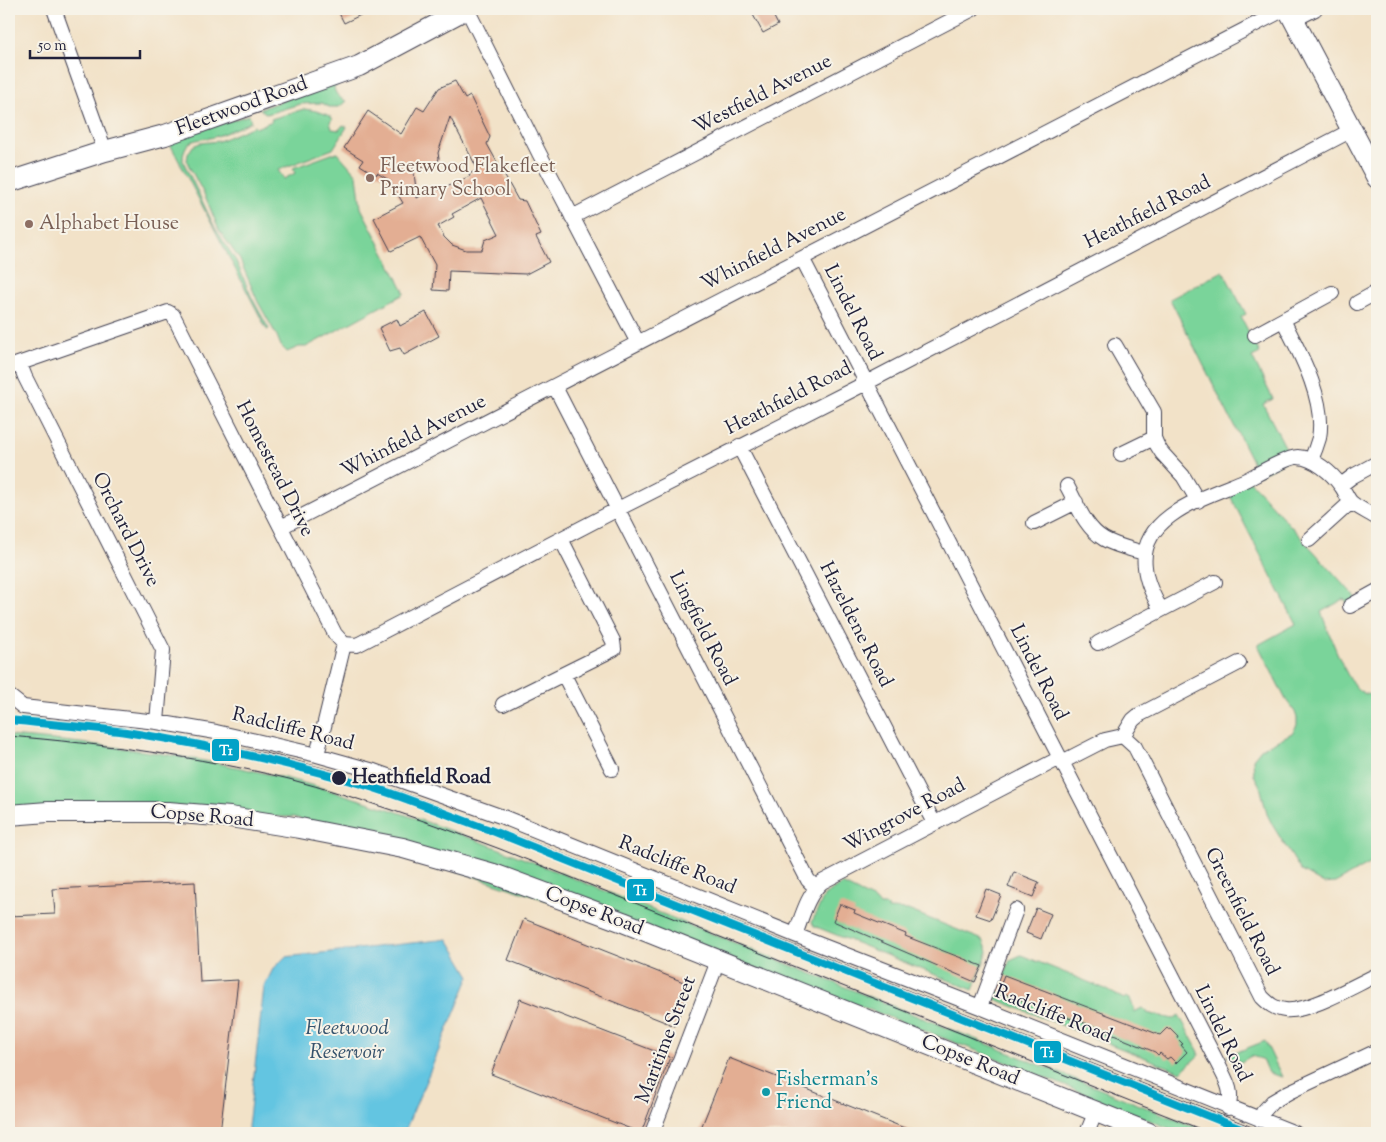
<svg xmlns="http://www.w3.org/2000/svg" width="1386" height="1142" viewBox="0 0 1386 1142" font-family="'Sorts Mill Goudy',serif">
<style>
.green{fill:#7ad49a;stroke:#4e7b6a}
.water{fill:#63c5e1;stroke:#42748e}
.building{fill:#e3ae93;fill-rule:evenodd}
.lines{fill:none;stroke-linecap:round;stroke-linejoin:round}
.street-casing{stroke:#413f50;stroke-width:16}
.secondary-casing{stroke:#413f50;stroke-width:22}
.street{stroke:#fff;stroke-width:14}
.secondary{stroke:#fff;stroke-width:20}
.tram{stroke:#22223b;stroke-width:1}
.tram-1-casing{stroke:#f7f3e8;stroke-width:11}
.tram-1{stroke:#02a2c7;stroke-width:8}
.education-dot{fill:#8d6e63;stroke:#f7f3e8;stroke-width:2}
.stop-dot{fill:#22223b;stroke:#f7f3e8;stroke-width:2}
.culture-dot{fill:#0f9aa8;stroke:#f7f3e8;stroke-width:2}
.labels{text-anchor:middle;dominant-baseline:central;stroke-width:4;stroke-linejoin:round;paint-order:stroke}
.street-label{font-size:20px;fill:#22223b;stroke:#f7f3e8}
.education-label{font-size:20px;fill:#785e54;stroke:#f7f3e8;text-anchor:start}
.stop-label{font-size:20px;font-weight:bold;fill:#22223b;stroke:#f7f3e8;text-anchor:start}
.culture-label{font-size:20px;fill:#0d838f;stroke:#f7f3e8;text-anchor:start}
.water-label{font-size:21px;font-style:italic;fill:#36536d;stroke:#f7f3e8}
.line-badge{stroke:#f7f3e8;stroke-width:2}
.badge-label{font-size:14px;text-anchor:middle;font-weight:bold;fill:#fff}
</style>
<rect width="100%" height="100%" fill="#f7f3e8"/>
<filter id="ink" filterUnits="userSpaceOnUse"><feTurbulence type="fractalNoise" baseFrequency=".02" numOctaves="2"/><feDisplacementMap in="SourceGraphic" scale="10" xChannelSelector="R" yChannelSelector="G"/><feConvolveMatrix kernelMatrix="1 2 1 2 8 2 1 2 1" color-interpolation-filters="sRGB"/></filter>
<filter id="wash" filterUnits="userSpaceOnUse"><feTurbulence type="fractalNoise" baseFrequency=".0096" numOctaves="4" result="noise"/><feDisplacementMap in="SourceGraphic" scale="20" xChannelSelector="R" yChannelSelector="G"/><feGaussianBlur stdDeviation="1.12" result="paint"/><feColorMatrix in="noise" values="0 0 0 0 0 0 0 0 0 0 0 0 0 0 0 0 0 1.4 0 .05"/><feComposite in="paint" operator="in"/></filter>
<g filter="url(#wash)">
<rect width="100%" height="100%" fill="#f2e2c8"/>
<path class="green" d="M340,79l1,4 -7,4c1,7 5,11 12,14l-7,6h-10l-7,-4 -22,1 -33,10 -7,-5z
M304,109c8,1 22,3 29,10l-3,3 2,7 7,1 4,-5 4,2 -14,22 -55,21 6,9 11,-6 -2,-5 44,-16 20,23 4,33 42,81 1,5 -98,53h-7l-12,5 -6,-6 -4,-10 -19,-34 -18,-42 -21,-30 -13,-32 -17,-32 -2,-6 1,-6 5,-8 7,-3 19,-2 35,-15 2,2 16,-7 -1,-2z
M249,115l2,7c-11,4 -22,10 -34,14 -15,6 -34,-2 -34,25l32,67 21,33 16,37 17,31 -2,1 -99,-190z
M1223,271l23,43 -5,3 19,36 -8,4 21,42 -10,5 28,54 -32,17 -89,-176z
M1248,479l111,122 -9,5 -6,-7 -23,13c7,17 26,74 41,80 4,3 10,3 15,3v165l-42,23 -11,1 -23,-13 -28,-45 -6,-12 -7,-28 -6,-11 -1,-16 8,-10 31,-16 5,-8v-7l-2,-6 -9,-12 -28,-55 38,-21 -70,-136z
M9,736c94,8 187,20 280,43 72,19 142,44 211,70l710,284h-29l-170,-69 -193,-74 -524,-173 -285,-2z
M842,884l34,17 4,5h7l1,3 20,1 75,30 5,11 -15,39 -159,-64 -2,-4 12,-26z
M1021,955l82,33 21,11 2,-2 4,2 4,9v4l8,-4 5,3v2l26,6 6,-4 20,37v3l-18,17 -186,-73 15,-39z
M1265,1041l17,36 -14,-4 -6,-14 -11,-3 -10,6 -14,-6z"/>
<path class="water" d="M448,939l22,37 -66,157h-155l-1,-6 16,-140 9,-18 12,-12z"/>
<g id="blocks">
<path class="building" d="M337,9h36l-29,14z
M760,9h10l8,16 -15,8 -11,-20z
M455,81l10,18 5,-3 20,41 -3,7 31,56 7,1 16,34 -5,2 13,25 -23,12 -77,-3 -1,20 -15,-1 2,-25 -15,-28 -29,14 -17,-33 29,-15 -14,-23 -12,-7 -1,2 -16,-10 3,-5 -19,-12 24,-37 33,23 16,-27 7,4 15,-23zM450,117l28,53 -9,4 1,2 -30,14 -2,-4 -21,12 -4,-34 19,5 5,-4 2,-7 -1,-5zM481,198l18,36 -14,6 -3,10h-16l-14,-5 -8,-8 -6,-11 16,-9 -2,-3z
M426,312l13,24 -35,19 -4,-7 -10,3 -11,-23 18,-9 3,7z
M1014,872l25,10 -6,15 -25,-10z
M195,882l5,100 38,-2 -18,153h-211v-217l46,-2 -2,-25z
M986,889l15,6 -10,25 -15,-5z
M840,904l15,6 -1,3 52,21 -1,2 77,30 -7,16 -142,-61z
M1036,908l15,6 -10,25 -15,-6z
M524,919l167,66 -16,41 -167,-66z
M1004,975l156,60 7,-7 1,1 2,-1 8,8 -1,2 6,6 -2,1 6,7 -11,11 -6,-6 -3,2 -7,-6 -2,2 -3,-3 -83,-34 -1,1 -73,-28z
M520,999l150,58 -29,76 -150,-59z
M729,1058l188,75h-218z"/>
</g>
</g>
<g filter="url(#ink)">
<use href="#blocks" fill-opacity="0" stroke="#413f50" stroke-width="1"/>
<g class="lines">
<defs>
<path id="street" d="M54,9l51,142
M467,9l72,144 99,190
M1293,20l22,-11
M572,217l401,-208
M802,258l417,808c7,14 15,26 9,42
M1357,303l20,-11
M1283,320c17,33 43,80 36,118 -2,7 -5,15 -8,22
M1255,335l77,-42
M1115,345l39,67v26l3,7 5,8 21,23 15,25
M20,364l5,13 138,273 -6,72
M9,367l159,-55 5,3 162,319 9,10
M555,387l253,493 7,7
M739,446l195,377
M1121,454l33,-16
M1341,485l12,-9 24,-13
M1067,486c10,18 18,42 37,53 12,7 27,10 40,14
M1034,523l42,-21
M281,527l1004,-518
M1309,540l42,-38
M1350,606l27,-15
M1161,610c-7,-13 -15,-28 -16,-43 -7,-52 64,-71 101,-87 10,-5 43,-24 52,-23 16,1 34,16 43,29 4,5 6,12 10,16 7,6 18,11 26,16
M1098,643l117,-61
M344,644l13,1 261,-136 248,-126 486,-253
M1239,663l-100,52 -6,5 -10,16 12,11 127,250c7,7 13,12 23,13 23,3 70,-25 92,-35
M564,675l48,94
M9,696l14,11 134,15 59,10 101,23 57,16 129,46 292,118 185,72 315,126
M503,704l111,-55 -1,-8 -52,-102
M317,755l27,-111
M1062,762l43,-22 18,-4
M795,935c7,-18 12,-40 27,-53l238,-124
M980,1007l36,-97
M1260,1120l3,-8 9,-10 17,-10 88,-41
M652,1133l66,-172
M1087,1133l9,-22"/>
<path id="secondary" d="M1288,9l89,169
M9,182l96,-31 60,-16 194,-69 107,-57
M9,815l39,-3h120l62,5 70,11 103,20 91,26 129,48 526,211"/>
</defs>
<use href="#street" class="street-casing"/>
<use href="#secondary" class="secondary-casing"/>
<use href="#street" class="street"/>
<use href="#secondary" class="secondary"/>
<path class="tram" d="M9,716l67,5 107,16 91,18 57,15 71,22 127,48 738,293
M9,736c94,8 187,20 280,43 72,19 142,44 211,70l710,284"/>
<defs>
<path id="tram-1" d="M9,720c39,4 78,7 117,12 70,11 141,26 210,45 53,13 103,35 154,53l761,303"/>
</defs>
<use href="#tram-1" class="tram-1-casing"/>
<use href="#tram-1" class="tram-1"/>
</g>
</g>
<g class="education-dot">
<circle cx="370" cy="178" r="5"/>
<circle cx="29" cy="224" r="5"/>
</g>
<circle class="stop-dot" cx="339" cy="778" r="8"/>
<circle class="culture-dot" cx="766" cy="1092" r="5"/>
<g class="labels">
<g class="street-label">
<text transform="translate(763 95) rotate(-27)">Westfield Avenue</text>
<text transform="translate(242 107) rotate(-20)">Fleetwood Road</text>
<text transform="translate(1148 213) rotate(-27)">Heathfield Road</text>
<text transform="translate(774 250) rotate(-27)">Whinfield Avenue</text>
<text transform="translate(852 313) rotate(63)">Lindel Road</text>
<text transform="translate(789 399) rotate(-27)">Heathfield Road</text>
<text transform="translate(414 437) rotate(-27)">Whinfield Avenue</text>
<text transform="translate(274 469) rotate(63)">Homestead Drive</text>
<text transform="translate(125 530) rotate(63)">Orchard Drive</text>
<text transform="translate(855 625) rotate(63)">Hazeldene Road</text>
<text transform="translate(702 629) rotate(63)">Lingfield Road</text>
<text transform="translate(1038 673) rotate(63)">Lindel Road</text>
<text transform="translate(293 730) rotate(14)">Radcliffe Road</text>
<text transform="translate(905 816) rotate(-28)">Wingrove Road</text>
<text transform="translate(202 817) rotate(5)">Copse Road</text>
<text transform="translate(677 866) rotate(22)">Radcliffe Road</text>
<text transform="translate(594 912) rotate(21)">Copse Road</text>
<text transform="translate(1241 912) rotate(63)">Greenfield Road</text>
<text transform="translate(1053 1015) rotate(22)">Radcliffe Road</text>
<text transform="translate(1222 1034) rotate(64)">Lindel Road</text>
<text transform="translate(667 1040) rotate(-69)">Maritime Street</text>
<text transform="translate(970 1061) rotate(22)">Copse Road</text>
</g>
<g class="education-label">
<text x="380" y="167">Fleetwood Flakefleet<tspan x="380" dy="23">Primary School</tspan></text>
<text x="39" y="224">Alphabet House</text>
</g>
<g class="stop-label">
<text x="352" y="778">Heathfield Road</text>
</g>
<g class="culture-label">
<text x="776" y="1080">Fisherman's<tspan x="776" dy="23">Friend</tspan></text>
</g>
<g class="water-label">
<text x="347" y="1029">Fleetwood<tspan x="347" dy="24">Reservoir</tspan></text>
</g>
</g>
<g class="line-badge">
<rect x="211" y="738" width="29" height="24" rx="5" fill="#02a2c7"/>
<rect x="626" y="878" width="29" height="24" rx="5" fill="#02a2c7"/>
<rect x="1033" y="1040" width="29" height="24" rx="5" fill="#02a2c7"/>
</g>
<g class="badge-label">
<text x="226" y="755">T1</text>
<text x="640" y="895">T1</text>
<text x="1047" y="1057">T1</text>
</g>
<rect width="1386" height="1142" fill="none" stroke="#f7f3e8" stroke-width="30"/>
<path d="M30 50v8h110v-8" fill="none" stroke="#22223b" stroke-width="2.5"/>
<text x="38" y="50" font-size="15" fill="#22223b" stroke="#f7f3e8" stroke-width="4" paint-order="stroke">50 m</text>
</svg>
